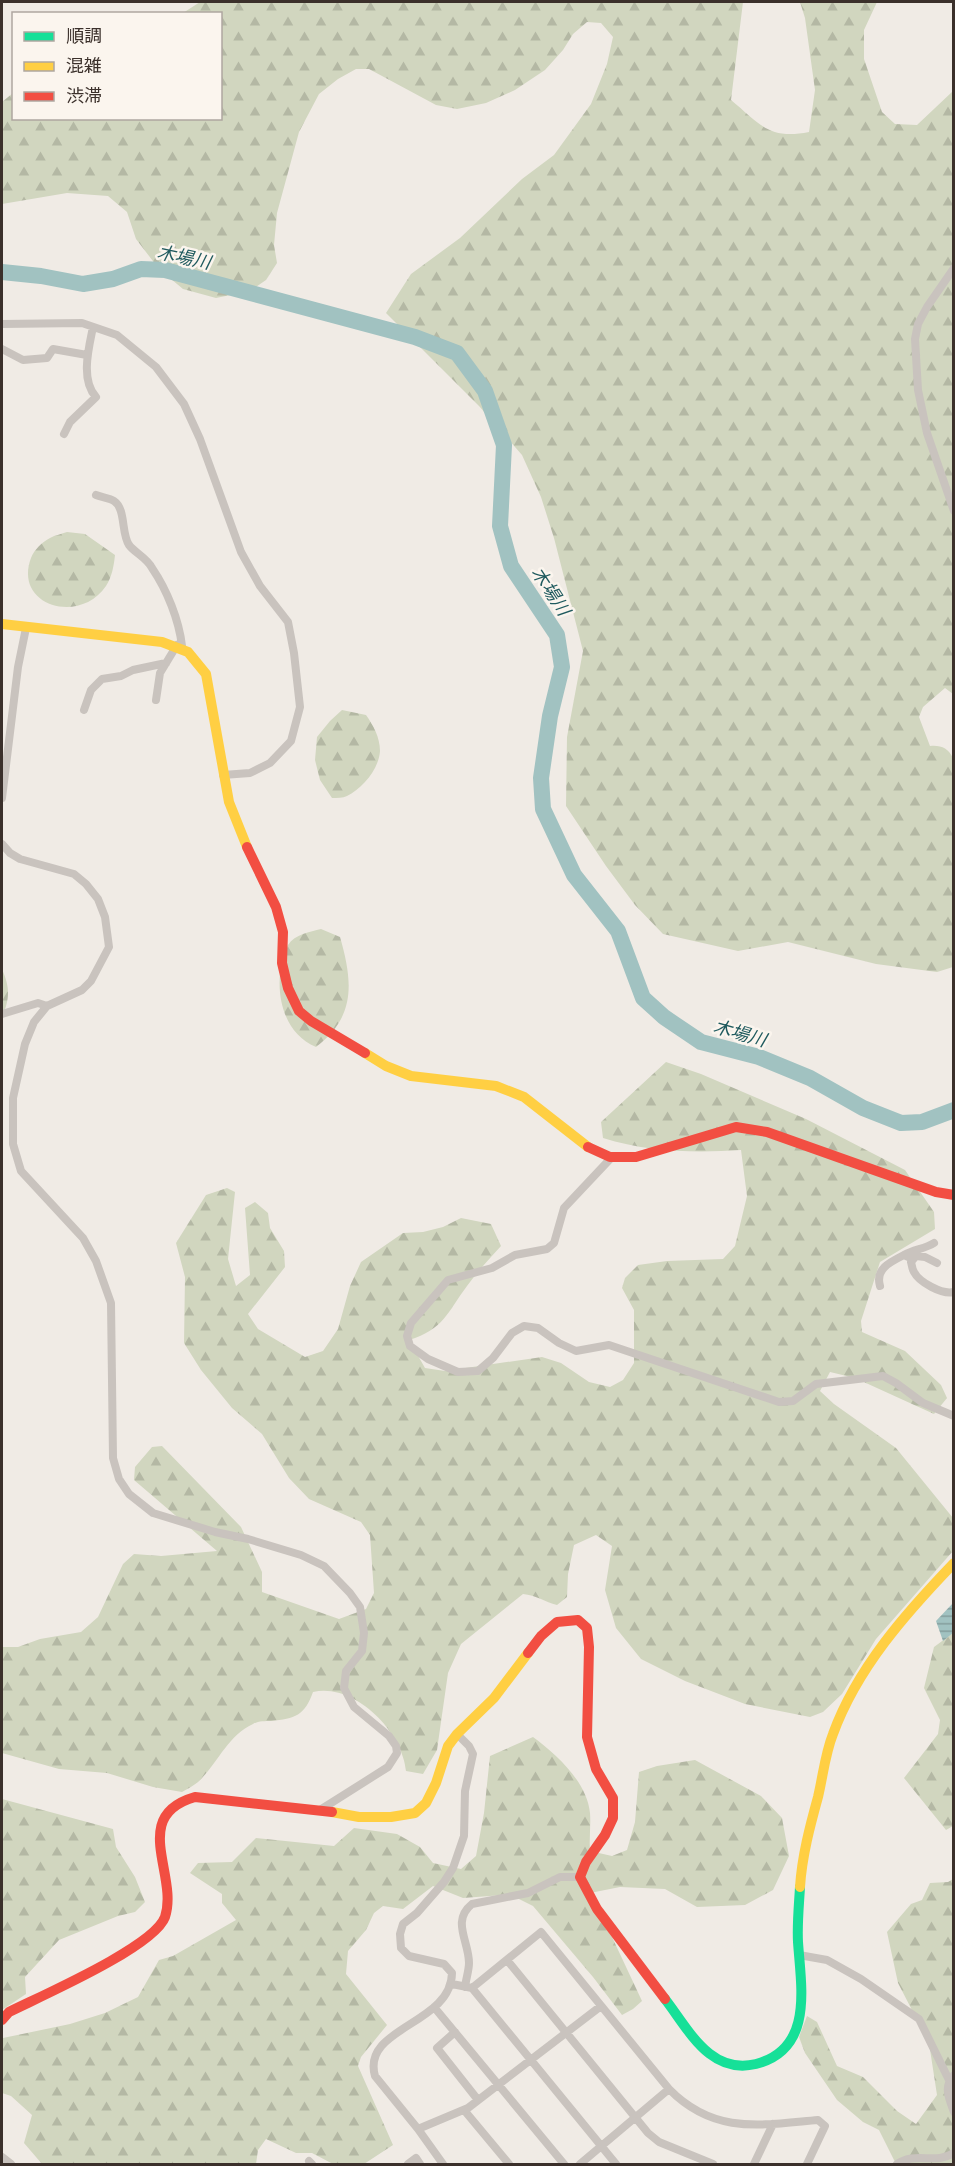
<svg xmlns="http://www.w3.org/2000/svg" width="955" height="2166" viewBox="0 0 955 2166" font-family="'Asap Condensed','Noto Sans JP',sans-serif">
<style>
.forest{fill:url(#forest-firs)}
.water{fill:url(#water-rules)}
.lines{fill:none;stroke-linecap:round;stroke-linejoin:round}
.river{stroke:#a1c2c1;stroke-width:16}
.street{stroke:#c9c3be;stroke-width:8}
.fast{stroke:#16e098;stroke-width:10}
.slow{stroke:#ffcf43;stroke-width:10}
.jam{stroke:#f24e42;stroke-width:10}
.labels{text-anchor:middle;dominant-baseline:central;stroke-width:5;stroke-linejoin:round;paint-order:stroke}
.water-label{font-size:18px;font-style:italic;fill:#1f5a5e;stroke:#fbf5ee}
</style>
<defs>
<pattern id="forest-firs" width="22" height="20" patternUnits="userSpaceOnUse" patternTransform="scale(1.5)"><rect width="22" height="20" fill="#d1d6bf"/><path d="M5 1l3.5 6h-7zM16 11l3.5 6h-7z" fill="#b4b8a4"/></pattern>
<pattern id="water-rules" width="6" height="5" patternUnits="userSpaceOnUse" patternTransform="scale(1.5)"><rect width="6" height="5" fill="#a1c2c1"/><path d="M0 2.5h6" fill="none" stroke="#849e9d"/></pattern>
</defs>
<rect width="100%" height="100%" fill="#f0ebe5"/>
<path class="forest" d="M200,2h543l-12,98c29,24 38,40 78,32l6,-42 -10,-72 -5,-16h77l-13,28v29l18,53 13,12 22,1 36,-34v603l-8,-6 -22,19 -4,10 11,29c11,-1 18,2 23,12v209l-16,5 -61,-8 -88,-22 -50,9 -75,-17 -28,-29 -29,-39 -40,-60 1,-69 16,-86 -29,-113 -13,-41 -19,-42 -43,-49 -93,-93 25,-39 49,-36 62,-59 32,-24 37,-51 16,-40 6,-27 -12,-14 -14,-1 -14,12 -10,16 -18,20 -30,20 -29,13 -29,6 -21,-4 -67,-36h-13l-18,10 -19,15 -20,38 -22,81 -3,32 3,18 -11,17 -16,11 -34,7 -33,-9 -24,-20 -23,-30 -9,-27 -19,-16 -41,-3 -65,11v-102l11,-9 1,25h206v-104l-37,-1z
M67,532l18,2 30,21c-1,10 -3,22 -9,31 -26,39 -93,20 -75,-28 3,-8 11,-16 19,-20 5,-3 12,-4 17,-6z
M342,710l24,5c7,10 14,22 14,36 -1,18 -18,38 -33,45 -4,2 -10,2 -15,2l-12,-18 -5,-20 2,-23 13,-16z
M321,929l19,8c13,45 16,80 -24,110 -34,-14 -42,-57 -33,-89 2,-4 2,-10 5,-13 7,-11 22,-13 33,-16z
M2,969c8,19 8,29 0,48z
M666,1062l35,12 105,45 99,51 29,42 1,17 -55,33 -19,59 1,11 43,19 36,34 6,13 -13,16 -79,-36 -25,-6 -10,19 14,13 62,44 57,70v33l-77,88 -34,55 -19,18 -13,5 -65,-13 -60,-23 -44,-22 -25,-31 -11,-38 7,-44 -16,-11 -22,10 -6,29 -1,23 -10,8c-12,-3 -21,-10 -34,-11l-62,50 -13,29 -11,77 -14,24 -17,-3c-3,-39 -52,-89 -93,-79 -8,23 -18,27 -42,29 -6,0 -13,0 -18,3 -24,11 -34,36 -51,54 -5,6 -13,10 -20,14l-29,-5 -46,-14 -48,-4 -57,-16v-106h16l22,-8 41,-7 17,-15 25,-53 11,-10 27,2 56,-5 -83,-71 1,-13 17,-20 10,-1 79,81 21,45v20l77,27 27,-10 8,-16 -4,-58 -9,-13 -52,-23 -20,-21 -27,-44 -30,-26 -31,-38 -17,-27 1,-66 -9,-34 30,-48 21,-7 8,4 -7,67 8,27 14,-11 -5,-67 10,-6 13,11 2,15 14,23 1,16 -37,47 10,15 47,28 18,-6 15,-22 12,-43 11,-24 42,-29 20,-1 20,-5 18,-9 30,6 10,22c-12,13 -24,26 -34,40 -20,27 -23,43 -58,54l16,28 20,3 97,-14 19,6 28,19 21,5 13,-7 11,-17v-53l-12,-22 3,-10 13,-13 29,-4 56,-2 12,-13 12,-50 -6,-46c-46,3 -94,2 -138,-12l-2,-16z
M953,1633v193l-7,4 -42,-52 34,-44 2,-14 -16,-32 10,-41z
M533,1737c24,18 54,45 57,76 1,13 -1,25 0,38l22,5 15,-6 8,-28 4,-50 18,-6 38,-6 66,36 21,22 7,38 -16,34 -28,15 -48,2 -32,-18 -45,-2 -35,7 27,43 30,64 -9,8 -11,6 -29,-38 -60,-71 -16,-8 -14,-3 -40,3 -30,-12 -30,23 -20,-3 -9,7 -8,17 -18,21 -2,23 41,51 -26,32 -3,9 35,79 -29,19h-31l-21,-11h-16l-30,-14 -8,11 -2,14h-214l-18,-21 8,-28 -21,-19 -9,-3v-57l1,2 67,-14 35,-11 33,-16 21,-37 14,-4 63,-36 -14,-17v-9l-32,-21 8,-10 34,-1 24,-24 78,8 20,-18 43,6 23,13 13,16 28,6 15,-13 8,-43 6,-57z
M2,1799l111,30 3,18 19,30 10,25 -10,10 -17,4 -59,24 -34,37 1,17 -24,16z
M953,1879v285h-57l-17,-34 -16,-8 -26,-22 -32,-47 -6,-16 8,-21 10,6 20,44 26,11 34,34 19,13 21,-29 -8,-52 -31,-60 -11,-51 24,-28 11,-4 8,-17 18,-1z"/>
<path class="water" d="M953,1603v30l-10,8 -7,-20z"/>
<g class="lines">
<path class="river" d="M2,272l39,4 42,8 30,-5 28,-10 24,1 250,67 42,16 28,38 19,54 -4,81 11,40 46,69 5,32 -12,49 -9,62 2,31 31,66 44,56 25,67 21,19 37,25 58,15 51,21 53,30 38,15 21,-1 32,-12"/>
<path class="street" d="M954,268l-27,39 -9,17 -3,15 3,51 9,43 27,78
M2,324l80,-1 35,12 39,32 28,37 16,35 41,113 19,34 28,36 6,31 6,54 -9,34 -21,22 -20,10 -27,2
M2,349l21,11 24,-2 6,-9 34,6
M64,434l6,-12 26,-25c-16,-17 -7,-50 -3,-70
M96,495c5,2 14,3 18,6 12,8 7,32 15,44 6,8 18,13 23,23 15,22 27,52 30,78
M156,700l4,-27 17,-28
M84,710l7,-20 11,-11 19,-3 12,-6 33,-7
M2,798l16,-131 8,-39
M2,844l8,9 10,6 54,15 12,10 12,15 7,18 4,30 -18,34 -9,9 -35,16 -13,16 -9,22 -12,54v46l8,27 62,67 13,23 15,42 2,155 6,21 10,15 24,19 62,19 33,7 53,16 23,11 26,27 10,14 4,26 -2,18 -16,20 -2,17 10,19 35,29 7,10 1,7 -9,14 -68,43
M2,1014l36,-11 9,3
M612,1157l-48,51 -10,35 -7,6 -32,6 -23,13 -44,12 -37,43 -4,13 3,10 18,13 30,13 20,-1 15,-13 19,-25 12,-7 14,2 21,15 17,8 33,-6 170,57 14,-1 23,-17 67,-8 13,7 27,20 31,13
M904,1255c10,-6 21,-6 30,-12
M937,1263l-12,-6 -9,-1 -5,6c1,3 1,7 3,10 5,10 28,23 40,20
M880,1286c-5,-17 10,-24 24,-31l9,4
M799,1955l28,5 34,19 58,40 30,61
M507,1960l141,173 11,9 54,22
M452,1984l20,4 144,176
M465,1987c1,-8 4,-17 4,-24 0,-22 -18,-42 3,-59l56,-11 32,-16h20
M472,1988l69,-56 128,157 -89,75
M434,2007l130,157
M455,2032l-18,16 41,52
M954,2075c-11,11 -5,24 0,37
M669,2089c45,46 92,36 149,31l7,6 -18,38
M464,2110l45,54
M418,2129l50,-21 133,-102
M2,2157l9,7
M309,2161l3,3
M408,2164l8,-6 4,6
M443,2164l-25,-35 -43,-53c-14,-49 76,-51 77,-103l-8,-9 -35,-8 -8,-8 -1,-14 3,-10 14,-11 27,-31 9,-14 11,-32 1,-45 8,-37 -4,-8 -12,-12
M754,2164l19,-40
M897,2164c19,-13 38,1 57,-11"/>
<path class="fast" d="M665,1999c24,31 45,76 91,65 58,-15 45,-77 42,-122 -1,-18 1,-37 2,-55"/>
<path class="slow" d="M2,624l160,18 26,10 18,22 23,128 18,45
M365,1053l21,13 25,10 85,10 28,11 64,50
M332,1812l27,5h32l24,-4 11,-10 10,-20 12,-37 9,-12 37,-36 34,-45
M800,1887c2,-31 10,-61 18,-90 5,-21 7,-43 15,-63 24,-66 73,-121 121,-171"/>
<path class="jam" d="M247,847l29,60 7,25 -1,31 6,25 11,23 12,10 54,32
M588,1147l22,10h26l100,-30 31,5 169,60 18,3
M528,1653l13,-17 16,-14 21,-2 9,8 2,19 -2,90 9,32 17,29v20l-8,17 -19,27 -6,15 17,32 68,90
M2,2020l7,-8c32,-16 145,-65 156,-95 14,-42 -36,-101 30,-120l137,15"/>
</g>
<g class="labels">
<g class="water-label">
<text transform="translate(184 257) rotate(12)">木場川</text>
<text transform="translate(551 591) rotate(57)">木場川</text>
<text transform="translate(740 1033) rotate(16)">木場川</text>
</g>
</g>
<rect width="955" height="2166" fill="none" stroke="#3b302b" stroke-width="6"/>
<rect x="12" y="12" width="210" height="108" fill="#fbf5ee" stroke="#aea6a0" stroke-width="1.5"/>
<rect x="24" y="32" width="30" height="9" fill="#16e098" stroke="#aea6a0" stroke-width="1.5"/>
<text x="66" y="42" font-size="18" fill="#3b302b">順調</text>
<rect x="24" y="62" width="30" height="9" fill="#ffcf43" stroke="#aea6a0" stroke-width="1.5"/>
<text x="66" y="72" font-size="18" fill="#3b302b">混雑</text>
<rect x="24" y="92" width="30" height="9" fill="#f24e42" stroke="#aea6a0" stroke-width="1.5"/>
<text x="66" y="102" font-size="18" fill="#3b302b">渋滞</text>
</svg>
